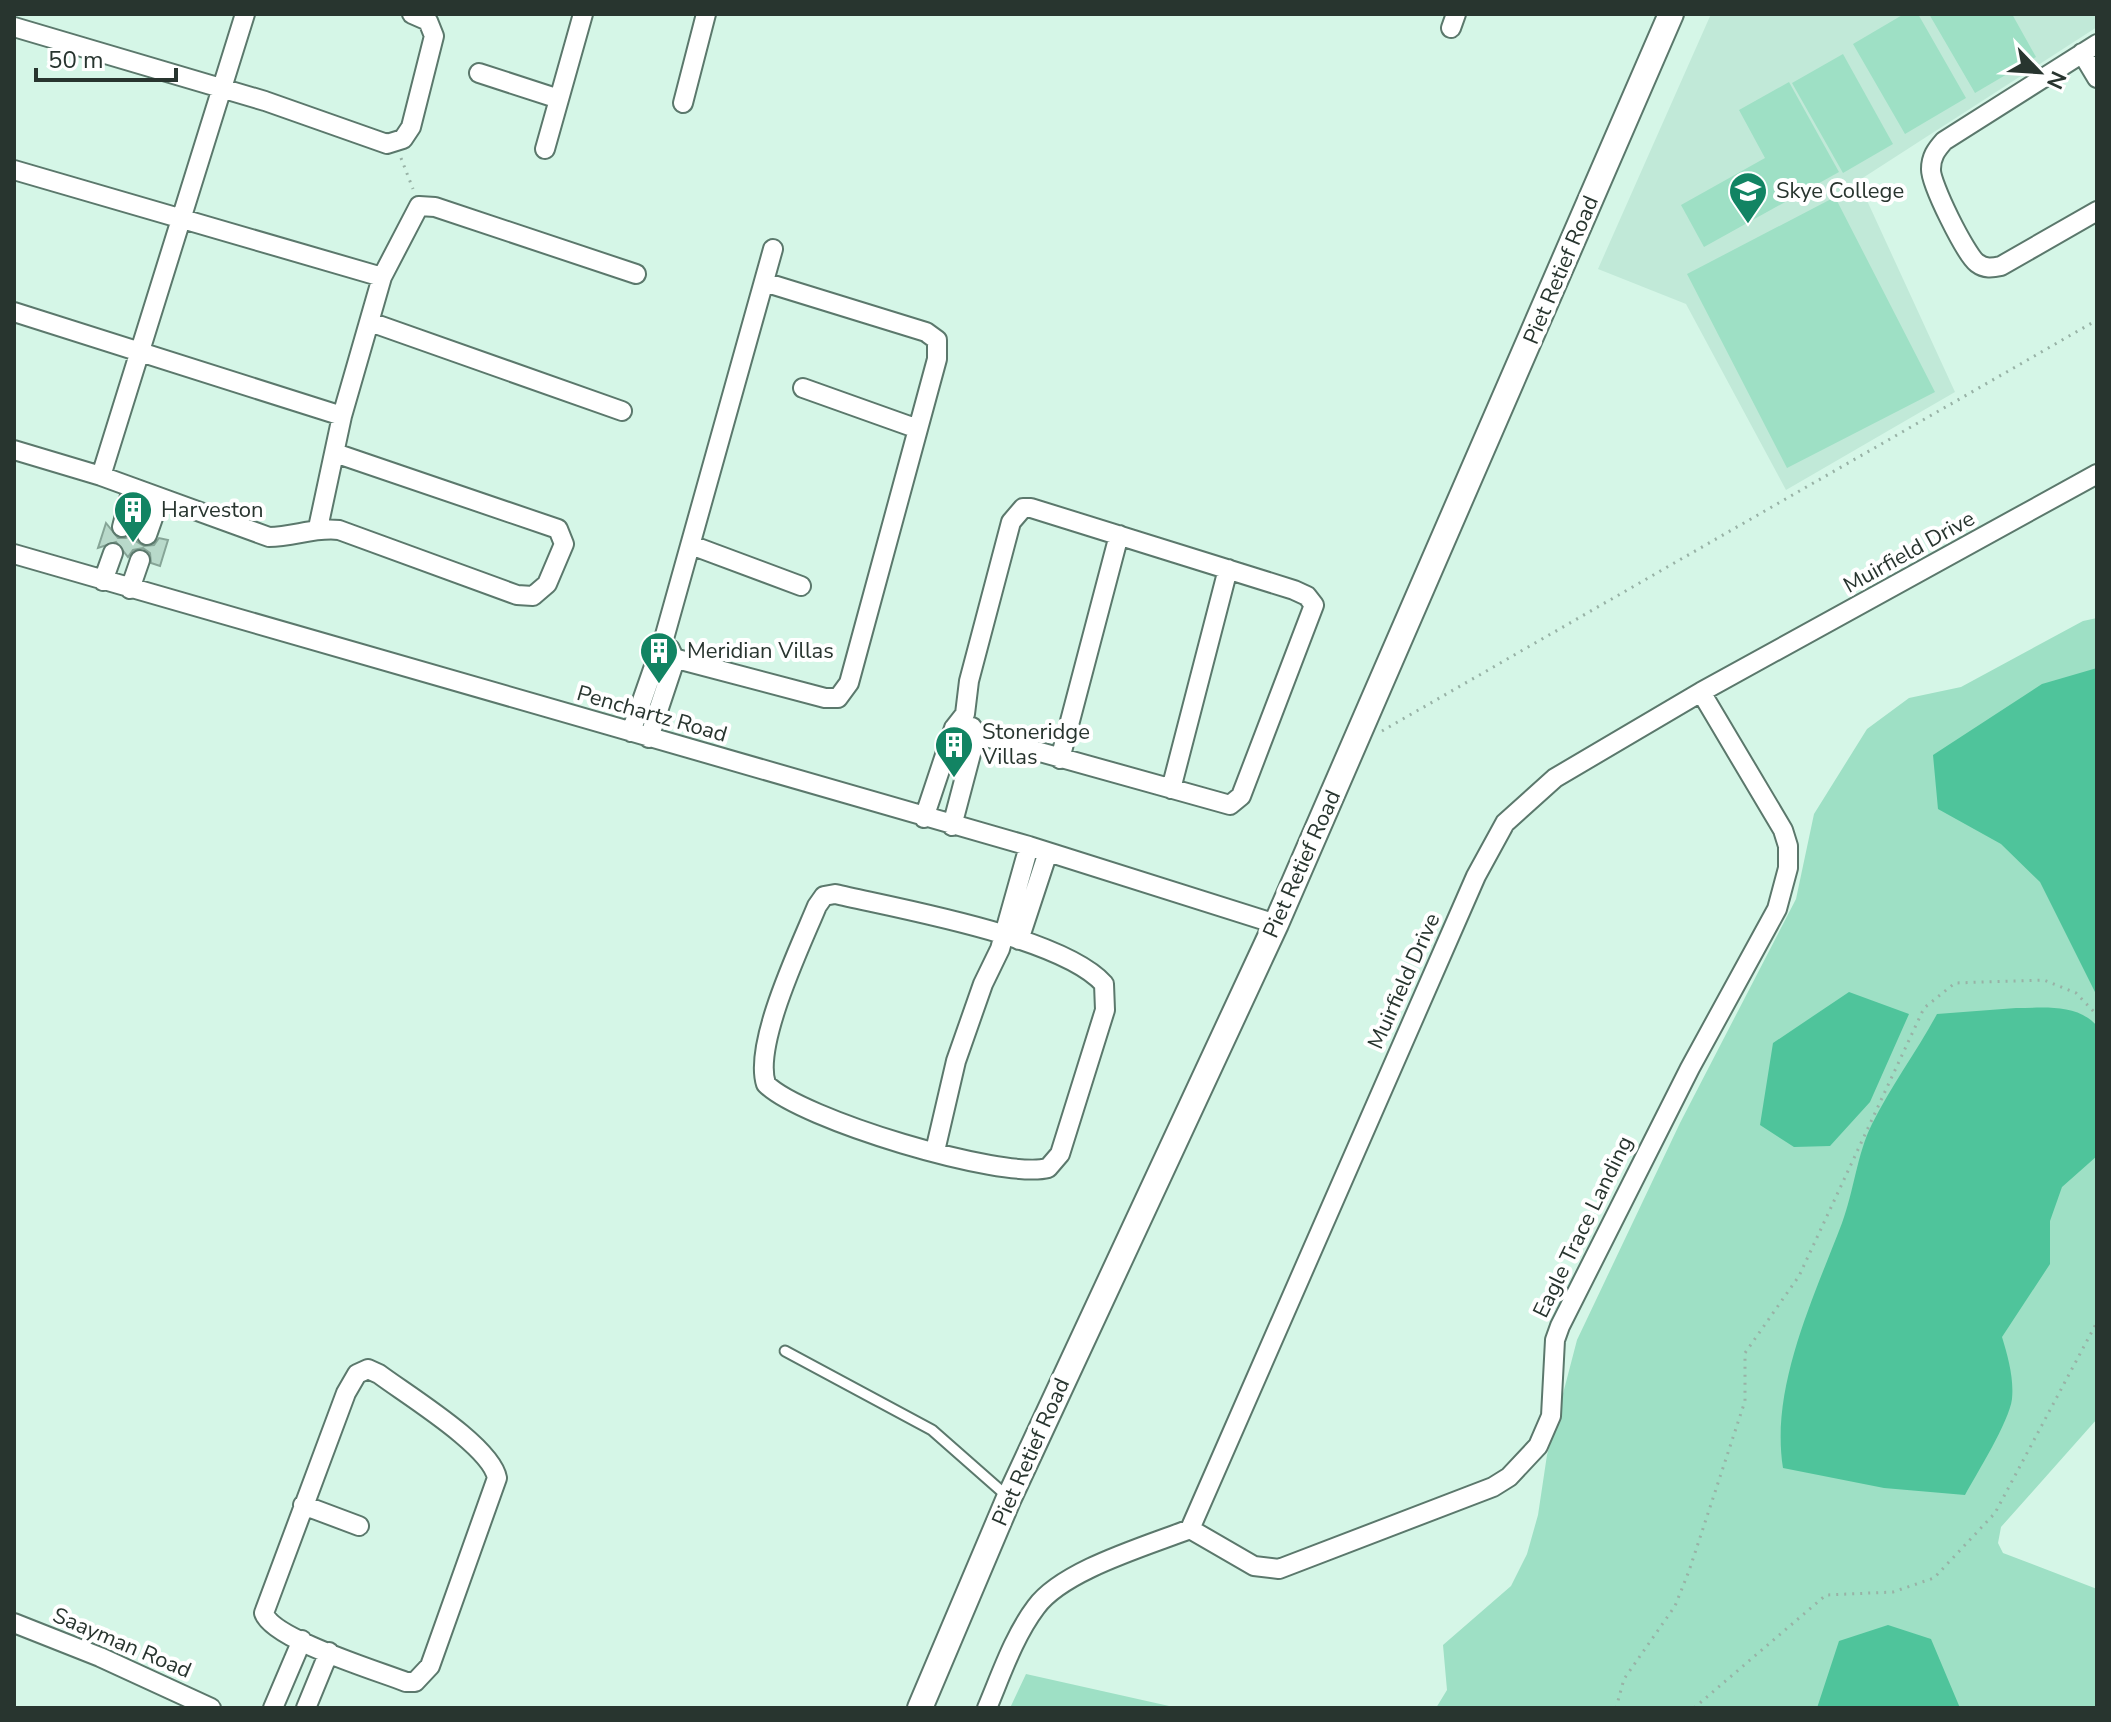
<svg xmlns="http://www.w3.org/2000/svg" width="2111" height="1722" viewBox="0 0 2111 1722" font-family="'Nunito Sans',sans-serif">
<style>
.built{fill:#c1e9d8}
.green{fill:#9ee0c5}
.water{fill:#4fc49b}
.building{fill:#b8d9ca;stroke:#86a597;stroke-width:2}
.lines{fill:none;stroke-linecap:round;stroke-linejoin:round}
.lane-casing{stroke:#5b786c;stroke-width:13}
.street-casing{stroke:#5b786c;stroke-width:22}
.secondary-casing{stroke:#5b786c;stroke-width:28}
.path{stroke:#98b2a6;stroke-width:3;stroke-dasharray:2 6;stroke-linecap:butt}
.lane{stroke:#fff;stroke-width:9}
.street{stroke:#fff;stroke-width:18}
.secondary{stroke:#fff;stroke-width:24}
.labels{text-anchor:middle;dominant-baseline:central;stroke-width:8;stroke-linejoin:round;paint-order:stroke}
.poi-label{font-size:22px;fill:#28352f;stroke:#fff;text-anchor:start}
.street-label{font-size:22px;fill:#28352f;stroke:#fff}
</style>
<rect width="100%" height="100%" fill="#d5f6e7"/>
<path class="built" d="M1711,14h386v13l-239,154 97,211 -169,98 -100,-186 -88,-35z"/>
<path class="green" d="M1904,14h14l48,84 -61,36 -52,-90z
M1929,14h83l24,43 -61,36z
M1843,54l50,90 -50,29 -51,-90z
M1789,82l50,90 -135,75 -23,-42 84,-47 -26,-48z
M1835,197l100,195 -148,76 -100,-194z
M2097,618v801l-96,108 -3,16 5,10 94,36v119h-661l11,-18 -4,-45 68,-59 16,-32 11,-39 9,-60 30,-115 103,-217 116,-224 18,-85 53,-85 42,-31 52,-11 122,-66z
M1026,1674l152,34h-168z"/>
<path class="water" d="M2097,668v328l-57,-114 -39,-38 -63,-35 -5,-54 109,-71z
M1849,992l60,22 -39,88 -40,44 -36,1 -34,-22 13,-82z
M2016,1008c27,0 61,-5 81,18v130l-35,31 -12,34v43l-48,73c6,20 12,41 10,62 -3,23 -35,74 -47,96l-81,-7 -101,-20c-13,-81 31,-171 59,-245 12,-32 15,-69 30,-99 19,-38 45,-73 65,-110z
M1888,1625l43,14 29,69h-143l22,-67z"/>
<path class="building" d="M106,523l12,15h8l10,-7 1,11 7,4 10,-1 5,-7 9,2 -8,26 -9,-3 -1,-10 -7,-5 -10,2 -5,7 -12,-15 -18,6z"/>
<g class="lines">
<defs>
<path id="lane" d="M785,1351l147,79 75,66"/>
<path id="street" d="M14,27l251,74 122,43 16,-5 8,-12 23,-91 -6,-15 -16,-7
M1451,28l5,-14
M2097,44l-153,97c-8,9 -13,16 -13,28 -1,14 35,86 46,94 8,6 15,5 24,3l96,-55
M2082,53l15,25
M479,73l80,26
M683,103l23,-89
M545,149l38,-135
M14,170l368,107
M14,312l328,104
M370,322l252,89
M803,388l115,41
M14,450l87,26 168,61c25,0 45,-10 70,-7l178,65 16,1 14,-12 17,-40 -6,-15 -223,-76
M101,476l144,-462
M122,527l10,-39
M318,528l24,-112 40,-139 37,-71 16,1 201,67
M147,535l13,-37
M691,545l110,41
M14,554l1015,292 247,78
M103,581l10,-28
M130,589l10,-29
M658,654l167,44h13l11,-15 88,-324v-19l-11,-8 -162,-50
M631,732l34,-97 108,-386
M649,738l26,-78 -5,-11
M1060,759l59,-224
M1171,789l57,-220
M924,818l30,-90 11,-14 4,-33 42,-159 12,-14h8l263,82 13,6 7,9 -73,191 -11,9 -276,-77
M952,826l24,-91 -4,-8
M835,894c65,15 227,43 269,90l1,26 -45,144 -12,14c-46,12 -248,-49 -282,-84 -13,-40 35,-139 51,-178l7,-10z
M1019,940l29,-88
M935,1151l21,-90 27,-77 17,-35 29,-103
M368,1369l11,5c28,21 112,72 118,104l-67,188 -15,16h-9c-28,-11 -134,-43 -142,-69l82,-220 11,-19z
M303,1505l56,21
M1190,1529l64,37 25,3 214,-82 16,-10 29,-31 13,-30 4,-76 5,-14 130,-258 87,-159 11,-41v-22l-5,-16 -82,-138
M14,1623l86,34 111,51
M273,1708l29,-68
M306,1708l23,-56
M987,1708c14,-33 27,-72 49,-101 27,-37 111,-61 154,-78l286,-653 29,-53 50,-45 146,-86 396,-218"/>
<path id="secondary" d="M920,1708l89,-210 267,-574 395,-910"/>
</defs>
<use href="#lane" class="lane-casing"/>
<use href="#street" class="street-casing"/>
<use href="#secondary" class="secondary-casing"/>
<path class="path" d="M401,158l12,31
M1382,731l715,-411
M1616,1708l8,-29 51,-73 14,-35 56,-170v-48l54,-77 125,-268 31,-25 89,-3 32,13 21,22
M1694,1708l132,-113 67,-3 41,-14 61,-65 102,-191"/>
<use href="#lane" class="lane"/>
<use href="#street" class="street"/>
<use href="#secondary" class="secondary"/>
</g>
<defs>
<symbol id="school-pin" viewBox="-11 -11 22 30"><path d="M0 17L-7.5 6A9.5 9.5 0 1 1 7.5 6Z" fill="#128463" stroke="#fff"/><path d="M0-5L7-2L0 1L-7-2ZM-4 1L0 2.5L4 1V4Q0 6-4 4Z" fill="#fff"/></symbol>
<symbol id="building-pin" viewBox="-11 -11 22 30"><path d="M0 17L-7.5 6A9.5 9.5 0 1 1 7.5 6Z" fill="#128463" stroke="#fff"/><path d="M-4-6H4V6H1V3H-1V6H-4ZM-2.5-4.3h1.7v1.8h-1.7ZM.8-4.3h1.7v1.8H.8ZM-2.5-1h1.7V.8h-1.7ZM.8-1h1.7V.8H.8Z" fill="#fff"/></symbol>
</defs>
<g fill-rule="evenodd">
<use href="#school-pin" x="1726" y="169" width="44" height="60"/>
<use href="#building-pin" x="111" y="488" width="44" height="60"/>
<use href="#building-pin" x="637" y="629" width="44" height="60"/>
<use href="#building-pin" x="932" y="723" width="44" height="60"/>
</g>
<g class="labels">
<g class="poi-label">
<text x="1776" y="191">Skye College</text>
<text x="161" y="510">Harveston</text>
<text x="687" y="651">Meridian Villas</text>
<text x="982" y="732">Stoneridge<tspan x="982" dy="25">Villas</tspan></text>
</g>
<g class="street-label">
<text transform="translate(1561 270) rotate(-67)">Piet Retief Road</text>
<text transform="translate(1909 552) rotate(-29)">Muirfield Drive</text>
<text transform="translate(652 714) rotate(16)">Penchartz Road</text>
<text transform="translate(1302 864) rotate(-66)">Piet Retief Road</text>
<text transform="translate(1404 981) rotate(-66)">Muirfield Drive</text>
<text transform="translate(1583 1227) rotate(-64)">Eagle Trace Landing</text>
<text transform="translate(1031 1452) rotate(-66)">Piet Retief Road</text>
<text transform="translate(122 1643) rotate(23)">Saayman Road</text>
</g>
</g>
<rect width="2111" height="1722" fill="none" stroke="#28352f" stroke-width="32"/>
<g transform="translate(2039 72) rotate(115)" stroke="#ffffff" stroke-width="6" paint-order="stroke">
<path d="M0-6L14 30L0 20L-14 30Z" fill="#28352f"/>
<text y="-12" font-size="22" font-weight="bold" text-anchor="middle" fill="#28352f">N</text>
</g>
<path d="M36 68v12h140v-12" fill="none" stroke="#28352f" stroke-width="4"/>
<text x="48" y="68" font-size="24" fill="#28352f" stroke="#ffffff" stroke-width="6" paint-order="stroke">50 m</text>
</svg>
